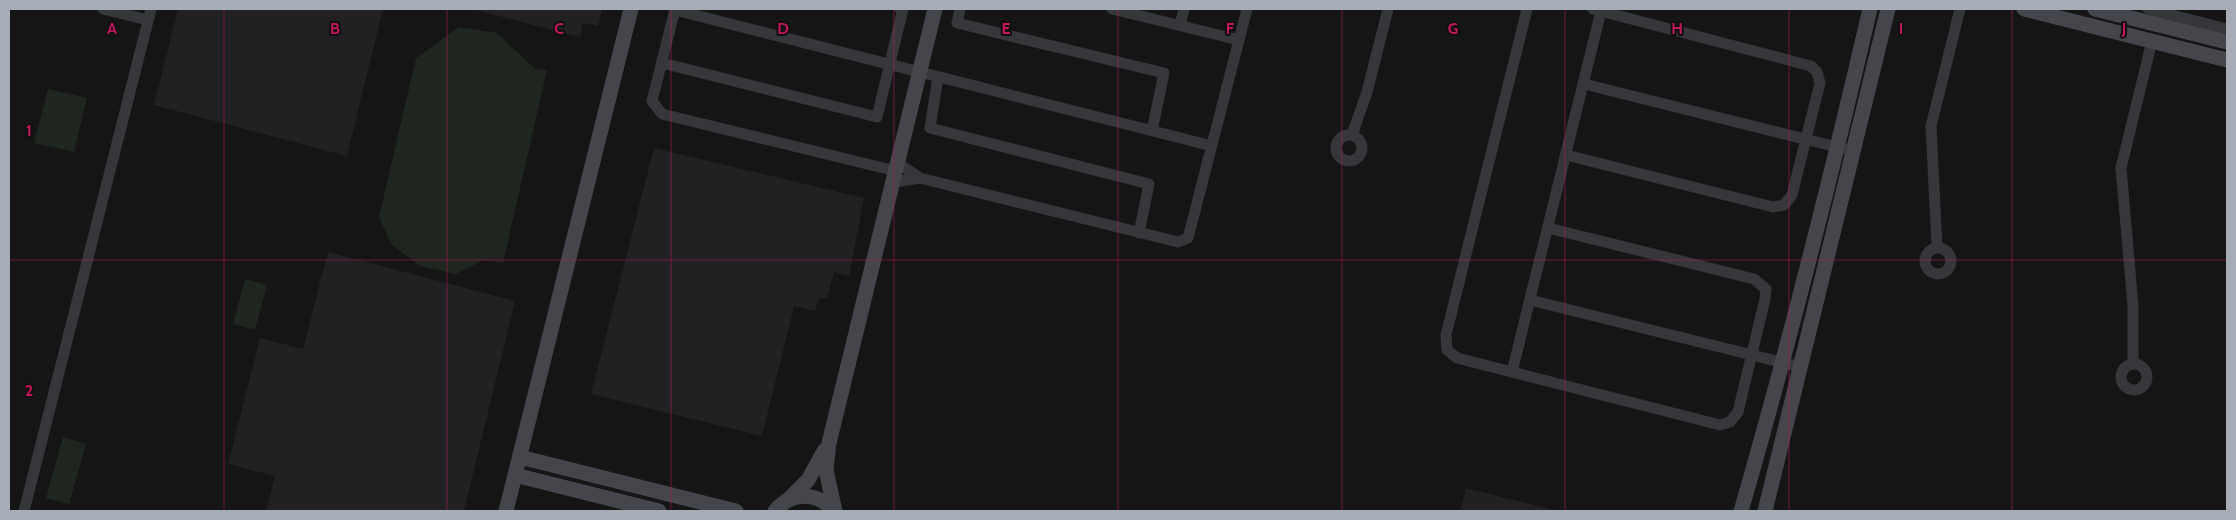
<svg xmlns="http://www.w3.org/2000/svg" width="2236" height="520" viewBox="0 0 2236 520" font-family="Cabin,sans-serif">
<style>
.built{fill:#212123}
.green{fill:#1f261f}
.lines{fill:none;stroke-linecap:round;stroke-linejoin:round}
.street{stroke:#36373b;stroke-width:11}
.secondary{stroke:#44464b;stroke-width:15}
.grid{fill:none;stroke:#c2185b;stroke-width:1;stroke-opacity:0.55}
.grid-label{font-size:16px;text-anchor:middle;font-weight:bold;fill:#c2185b;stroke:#101011;stroke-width:4;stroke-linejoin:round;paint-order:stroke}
</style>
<rect width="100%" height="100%" fill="#151516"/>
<path class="built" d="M178,9h205l-36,147 -193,-51z
M471,9h131l-4,17 -15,-3 -3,14z
M654,148l210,50 -15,78 -15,-4 -7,27 -8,-1 -4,13 -21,-5 -32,130 -171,-42z
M328,252l187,49 -51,210h-198l9,-35 -47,-12 32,-126 43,11z
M1466,488l92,23h-98z"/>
<path class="green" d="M459,27l38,6 38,36 12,1 -44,193 -19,-3 -28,14 -36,-8 -29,-22 -12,-27 37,-159z
M48,89l39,9 -13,54 -40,-9z
M245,279l22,6 -12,45 -22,-6z
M63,437l23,7 -17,60 -23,-6z"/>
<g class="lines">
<path class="street" d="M103,9l45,11
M675,9l-23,92 10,13 234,57
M960,9l-3,14 207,50 -12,58
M1112,9l127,31
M1527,9l-81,326 1,15 10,8 263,67 10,-3 8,-10 27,-113 1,-10 -12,-10 -206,-51
M2148,9l79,20
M675,10l537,136
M1180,25l4,-16
M662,63l215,54 26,-108h-3
M938,77l-8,51 219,56 -10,49
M1584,84l261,65
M1352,135l15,-43 21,-83
M1336 148a13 13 0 1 1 26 0a13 13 0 1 1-26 0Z
M1566,155l207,52 11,-2 8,-10 28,-112 -3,-11 -6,-6 -218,-57
M898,163l22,15
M894,182l26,-4 258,64 10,-4 59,-229
M1937,247l-6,-121 29,-117
M1925 261a13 13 0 1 1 26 0a13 13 0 1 1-26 0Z
M1530,300l271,67
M2121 377a13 13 0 1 1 26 0a13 13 0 1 1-26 0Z
M2133,364v-58l-12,-138 31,-127
M1512,372l89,-361
M24,511l127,-502"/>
<path class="secondary" d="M2024,9l203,51
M2095,9l132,33
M520,457l216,54
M515,475l144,36
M788,500l20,-20 16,-29
M506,511l125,-502
M775,511c17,-20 43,-19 59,0
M835,511l-9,-41 3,-27 106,-434
M1741,511c48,-166 90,-334 129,-502
M1765,511l123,-502"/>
</g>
<path class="grid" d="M224,9v502M447,9v502M671,9v502M894,9v502M1118,9v502M1342,9v502M1565,9v502M1789,9v502M2012,9v502M9,260h2218"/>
<g class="grid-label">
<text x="112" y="34">A</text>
<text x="335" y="34">B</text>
<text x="559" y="34">C</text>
<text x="783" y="34">D</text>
<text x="1006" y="34">E</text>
<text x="1230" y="34">F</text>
<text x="1453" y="34">G</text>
<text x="1677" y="34">H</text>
<text x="1901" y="34">I</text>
<text x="2124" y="34">J</text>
<text x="29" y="136">1</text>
<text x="29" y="396">2</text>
</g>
<rect width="2236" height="520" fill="none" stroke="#a7adb6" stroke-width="20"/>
</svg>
